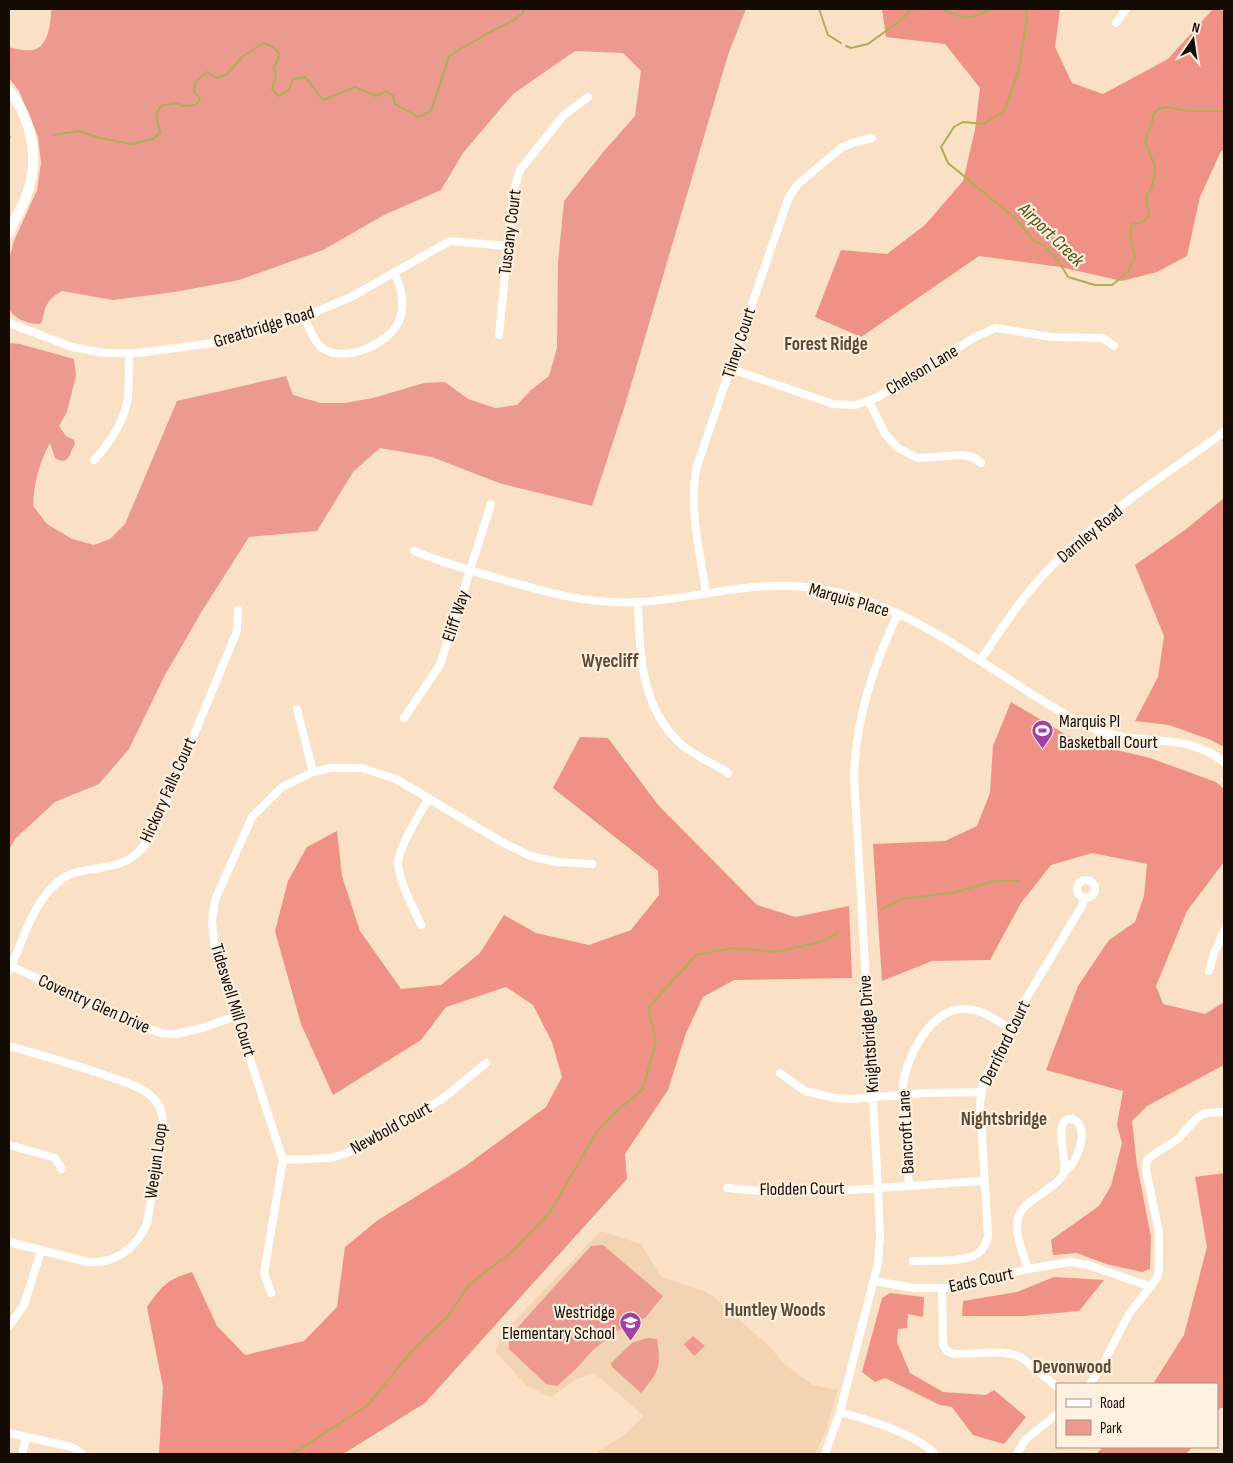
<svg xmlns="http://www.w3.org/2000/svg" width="1233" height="1463" viewBox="0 0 1233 1463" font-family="'Sofia Sans Condensed',sans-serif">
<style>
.built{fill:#f3d4b2}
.green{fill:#ec9a8f}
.forest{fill:#ef9185}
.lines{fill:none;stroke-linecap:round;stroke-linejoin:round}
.stream{stroke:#adb054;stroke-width:2}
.minor{stroke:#fff;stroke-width:8}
.tertiary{stroke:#fff;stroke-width:10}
.labels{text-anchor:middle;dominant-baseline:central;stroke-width:4.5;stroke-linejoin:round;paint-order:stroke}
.street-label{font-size:18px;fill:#140b04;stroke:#fff0df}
.poi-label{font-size:18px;fill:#140b04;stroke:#fff0df;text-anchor:start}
.water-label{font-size:19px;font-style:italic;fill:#52530d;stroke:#fff0df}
.neighbourhood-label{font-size:19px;font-weight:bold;fill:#5e4932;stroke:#fff0df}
</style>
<rect width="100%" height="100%" fill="#fae0c5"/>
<path class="built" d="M601,1231l40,13 20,33 43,14 10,6 57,51 12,15 30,22 25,5 -14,46 -9,18h-216l-1,-3 25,-15 21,-20 -50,-43 -17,6 -26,18 -24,-11 -32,-35 7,-17z"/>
<path class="green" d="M51,9h695l-18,46 -102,347 -34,104 -93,-23 -67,-26 -52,-9 -27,24 -36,59 -68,6 -47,74 -38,66 -35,72 -30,35 -44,18 -39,36 -7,11v-506l11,1 54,15 2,16 -9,37 -8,14 7,10 8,4c2,6 -1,6 -3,12 -3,9 -8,11 -16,6l-5,-15c-11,20 -16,40 -17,63l14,18 25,15 22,6 16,-6 15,-15 52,-123 109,-25 7,19 28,8h24l28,-5 51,-15 21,-1 23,17 27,9 22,-3 14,-15 18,-14 8,-28 1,-85 6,-62 40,-50 31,-35 6,-45 -18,-18 -48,-2 -62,43 -50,59 -22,37 -57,25 -61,35 -84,30 -64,12 -62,8 -51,-9c-9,5 -16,11 -18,22 -2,5 0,7 -4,11 -11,0 -27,-5 -31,-16v-49l5,-18 23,-51 4,-27 -3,-26 -19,-46 -10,-13v-31c7,2 16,4 24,3 16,-3 18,-29 18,-41z
M603,1245l60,51 -18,22 -30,14 -23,19 -16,18 -19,17 -11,-2 -37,-35v-12l82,-91z
M693,1336l12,10 -11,10 -10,-12z
M647,1338l10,1c4,27 3,32 -16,54l-29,-26 -1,-4 21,-20z"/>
<path class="forest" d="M882,9h178l-5,38 17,36 31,11 65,-35 45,-50 11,2v140h-3l-21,46 -13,59 -30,16 -35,9 -62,-14 -81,-11 -118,81 -46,-20 26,-67 46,4 38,-29 38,-44 12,-51 5,-42 -35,-44 -59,-7z
M1224,498v249l-13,-7 -42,-15 -34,-4 23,-44 6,-41 -29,-71 50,-35z
M1011,702l64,38 75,18 66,24 8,7v73l-37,49 -31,75 7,18 42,10 19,-12v63l-77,41 -15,15 5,44 14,72 -1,32 -8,3 -36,-8 -29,-11 -24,2 -2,-15 48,-34 12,-20 11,-43 -5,-18 6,-34 -77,-21 32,-84 31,-46 26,-18 9,-26 3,-32 -55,-11 -41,12 -30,38 -31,57 -58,1 -50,20 -9,-137 72,-3 32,-15 13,-33 3,-47z
M580,737l28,1 51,68 98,99 38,12 54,-11 3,72 -118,2 -31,17 -17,36 -18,57 -43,64 2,25 -202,224 -82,51h-184l4,-67 -16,-80c16,-22 19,-27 45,-35l25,54 28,29 59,-14 33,-34 8,-60 33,-27 86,-53 82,-60 16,-30 -10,-35 -19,-37 -27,-18 -60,20 -25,33 -88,55 -32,-71 -26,-93 13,-50 19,-34 30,-16 5,45 18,55 41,58 40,-4 39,-32 24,-38 32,18 53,12 42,-15 28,-35 -1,-24 -105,-83z
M1224,1173v235h-4l-3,5v-29h-64l31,-49 23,-88 -12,-70z
M1054,1277l50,3 -25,31 -55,5h-62l1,-15 54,-9z
M890,1293l34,4 -1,20 -15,-3 -1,14 -9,1 -1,13 13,31 33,19 43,3 8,-5 32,27 -22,27 -31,-9 -21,-28 -12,-2 -55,-27 -10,4 -13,-10 20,-74z
M1103,1447h89l-6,7h-90z"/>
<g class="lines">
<path class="stream" d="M819,9l9,26 13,8
M942,9c22,11 28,11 50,0
M1025,9l2,9 -8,51 -14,41 -21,14 -21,-2 -9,5 -13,20 7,16 69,57 17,21 11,5 13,14 10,17 27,8h17l15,-12 8,-15 -5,-24 2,-10 9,-1 8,-7 -3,-20 5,-7 4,-15v-8l-10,-24 7,-20 1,-7 5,-6 8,-2 22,4h36
M846,46l5,2 17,-4 33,-24 11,-11
M53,135l26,-4 21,7 32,6 21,-5 7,-6 -4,-19 5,-8 13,-3 10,3 12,-1 4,-6 -6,-8 2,-10 11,-9 10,6 10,-4 16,-18 21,-13 9,4 6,6 -1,7 -4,7 2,9 -4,13 7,7 10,-6 4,-11 12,-2 18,23 32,-13 21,9 10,-5 7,5 2,8 23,13 13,-6 18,-55 41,-24 24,-12 9,-7 1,-4
M9,137h1
M882,909l20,-10 49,-6 45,-12h23
M289,1454l11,-5 68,-44 43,-53 37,-36 22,-32 44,-34 36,-38 46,-79 21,-22 26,-22 13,-48 -8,-33 48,-53 37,-7 43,4 44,-10 18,-9"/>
<path class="minor" d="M1116,23l10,-14
M304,317c5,10 8,22 17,30 22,18 68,-3 78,-26 7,-17 2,-33 -5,-49
M9,323l63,24 32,6h34l76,-10 37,-9 53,-17 47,-20 99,-56 58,5
M499,335l14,-142 7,-23 43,-54 25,-19
M731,369l102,35 22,1 23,-8 97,-60 21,-9 56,9 51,1 11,8
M869,401l16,33 13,14 19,10 45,-3 11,2 8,6
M94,460c15,-15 32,-42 34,-64 1,-14 1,-28 1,-42
M414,551c26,11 55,19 83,27 46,13 91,27 140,24 64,-3 117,-24 183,-13 100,16 176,90 263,135 13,6 27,11 41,13 36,6 68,0 100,25
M706,593c-6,-42 -18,-85 -9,-127l91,-267 10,-15 43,-36 11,-5 20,-5
M638,602c2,52 2,106 44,143 14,12 31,18 46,28
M980,661c21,-32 41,-63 68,-91 49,-53 118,-95 176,-138
M297,709l16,63
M404,718l36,-53 51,-161
M1077 889a9 9 0 1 1 18 0a9 9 0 1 1-18 0Z
M421,925c-8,-19 -21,-40 -23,-61 -1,-15 23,-52 31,-66
M9,965l115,54 37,14 15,1 26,-6 34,-12
M9,971c15,-31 24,-74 56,-94 8,-5 20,-7 29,-8 33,-5 44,-10 61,-40l82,-198 1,-21
M1209,971l5,-18 10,-22
M9,1046c35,10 69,19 104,32 12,4 29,9 38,18 9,8 13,19 12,31l-16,96c-10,25 -32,41 -59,39l-79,-20
M780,1073l25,18 30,7 16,1 74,-6 56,-1
M9,1145l46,13 7,11
M283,1160l48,-2 16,-5 19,-9 79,-47 41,-34
M909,1185c-2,-23 -3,-46 -5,-69 0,-9 -2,-20 -1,-30 3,-28 26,-75 59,-77 19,-1 33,10 48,20
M727,1188c85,10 172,-3 257,-7
M913,1261c16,-1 53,2 65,-8 6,-4 8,-10 10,-17l-8,-133 3,-20 41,-81 58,-96 2,-7
M1028,1269c-5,-17 -18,-44 -6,-59 7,-9 19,-15 27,-22 7,-5 13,-8 15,-16 3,-11 -9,-46 2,-52 4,-2 8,-1 11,2 12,12 -1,42 -13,50
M874,1281l40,7h37l77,-19 42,-7 18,3 63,22
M942,1288l1,57 4,6 7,3c21,0 47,-5 67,3l36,30
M271,1293l-7,-20 19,-113 -68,-209 -3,-29 3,-22 37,-83 30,-30 31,-15 18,-4h31l34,11 104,62 30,15 28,6 34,2
M9,1326l15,-21 17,-54
M1090,1384l9,-13 30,-57 28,-36 2,-9v-37l-13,-62 1,-9 3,-4 28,-18 18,-20 5,-4 5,-2 18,-1
M840,1412c26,7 76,22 95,42
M9,1433l63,14 10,7
M22,1454l4,-17
M825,1454l15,-42 38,-149 2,-27 -2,-49 -24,-411c2,-58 19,-110 44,-162
M1017,1454l8,-14 32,-26"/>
<path class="tertiary" d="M9,90c23,29 31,69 18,104 -5,14 -13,26 -18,39"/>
</g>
<defs>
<symbol id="stadium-pin" viewBox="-11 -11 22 30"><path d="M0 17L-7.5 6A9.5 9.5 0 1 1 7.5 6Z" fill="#a23ea4" stroke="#fff0df"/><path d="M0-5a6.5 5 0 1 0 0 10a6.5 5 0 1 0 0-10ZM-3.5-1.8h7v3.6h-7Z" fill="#fff"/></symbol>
<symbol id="school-pin" viewBox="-11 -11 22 30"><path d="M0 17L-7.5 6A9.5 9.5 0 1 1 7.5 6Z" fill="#a23ea4" stroke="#fff0df"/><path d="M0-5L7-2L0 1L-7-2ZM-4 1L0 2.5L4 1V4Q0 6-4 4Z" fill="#fff"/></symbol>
</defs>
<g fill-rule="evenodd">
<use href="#stadium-pin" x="1030" y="718" width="25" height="34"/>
<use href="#school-pin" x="618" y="1310" width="25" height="34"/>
</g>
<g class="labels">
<g class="street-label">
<text transform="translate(510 232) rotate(-83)">Tuscany Court</text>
<text transform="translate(264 327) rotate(-17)">Greatbridge Road</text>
<text transform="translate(739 343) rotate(-72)">Tilney Court</text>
<text transform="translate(922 370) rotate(-31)">Chelson Lane</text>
<text transform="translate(1090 534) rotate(-40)">Darnley Road</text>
<text transform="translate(849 600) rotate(16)">Marquis Place</text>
<text transform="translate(456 616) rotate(-72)">Eliff Way</text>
<text transform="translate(168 790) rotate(-66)">Hickory Falls Court</text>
<text transform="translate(233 1000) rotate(73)">Tideswell Mill Court</text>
<text transform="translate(94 1004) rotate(24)">Coventry Glen Drive</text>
<text transform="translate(869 1034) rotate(-94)">Knightsbridge Drive</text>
<text transform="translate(1005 1043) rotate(-64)">Derriford Court</text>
<text transform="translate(391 1128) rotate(-29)">Newbold Court</text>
<text transform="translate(906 1132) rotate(-93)">Bancroft Lane</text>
<text transform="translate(156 1161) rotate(-82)">Weejun Loop</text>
<text transform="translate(802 1189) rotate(-1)">Flodden Court</text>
<text transform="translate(981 1280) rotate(-12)">Eads Court</text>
</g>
<g class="poi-label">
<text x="1059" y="721">Marquis Pl<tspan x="1059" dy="21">Basketball Court</tspan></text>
<text x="615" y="1312" text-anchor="end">Westridge<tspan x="615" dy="21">Elementary School</tspan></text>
</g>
<g class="water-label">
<text transform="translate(1051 235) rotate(44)">Airport Creek</text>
</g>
<g class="neighbourhood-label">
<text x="826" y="344">Forest Ridge</text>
<text x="610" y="661">Wyecliff</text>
<text x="1004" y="1119">Nightsbridge</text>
<text x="775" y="1310">Huntley Woods</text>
<text x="1072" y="1367">Devonwood</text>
</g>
</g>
<rect width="1233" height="1463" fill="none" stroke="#140b04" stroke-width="20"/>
<rect x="1056" y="1383" width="162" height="65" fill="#fff0df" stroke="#a19487"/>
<rect x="1066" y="1399" width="25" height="8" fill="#ffffff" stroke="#a19487"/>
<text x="1100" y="1408" font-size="15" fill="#140b04">Road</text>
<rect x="1066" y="1420" width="25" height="15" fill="#ec9a8f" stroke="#a19487"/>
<text x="1100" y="1433" font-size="15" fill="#140b04">Park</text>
<g transform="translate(1193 40) rotate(13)" stroke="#fff0df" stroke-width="4" paint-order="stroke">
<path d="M0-4L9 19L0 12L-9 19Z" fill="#140b04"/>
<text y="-8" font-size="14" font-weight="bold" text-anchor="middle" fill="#140b04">N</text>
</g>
</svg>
